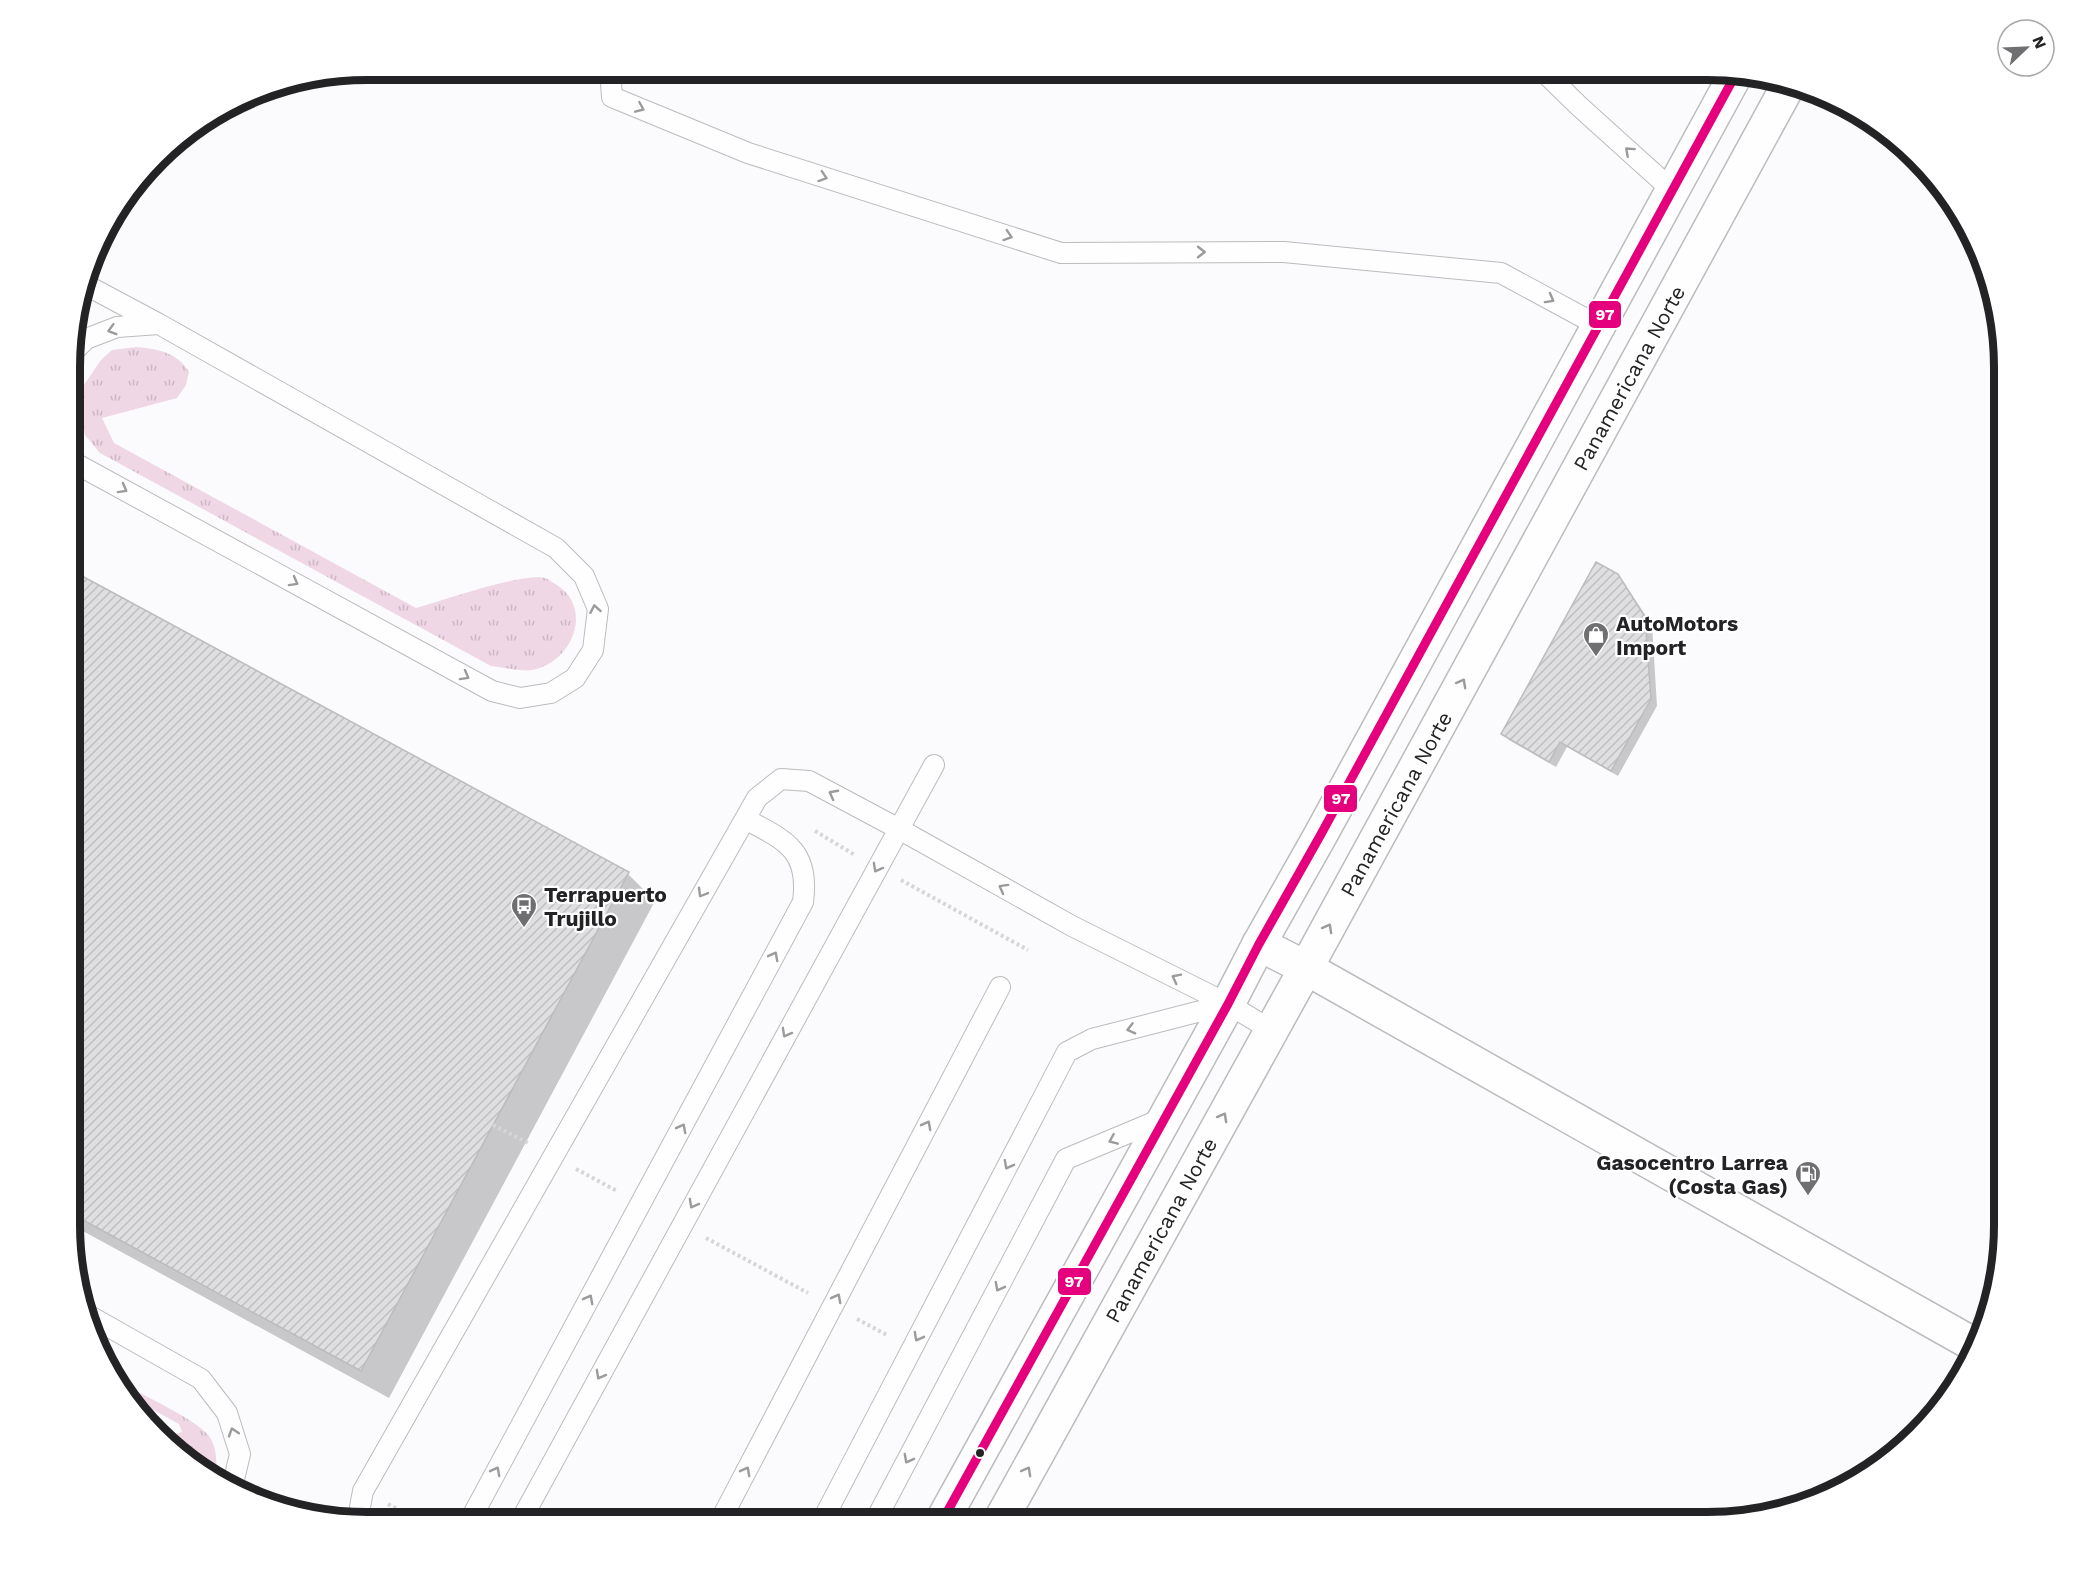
<svg xmlns="http://www.w3.org/2000/svg" width="2074" height="1592" viewBox="0 0 2074 1592" font-family="'Work Sans',sans-serif">
<style>
.grass{fill:url(#grass-tufts)}
.shadow{fill:#0003}
.building{fill:url(#building-hatch);stroke:#bcbcbe;stroke-width:1.5}
.lines{fill:none;stroke-linecap:round;stroke-linejoin:round}
.lane-casing{stroke:#bcbbbd;stroke-width:22}
.street-casing{stroke:#bcbbbd;stroke-width:36}
.highway-casing{stroke:#bcbbbd;stroke-width:36}
.path{stroke:#d6d5d7;stroke-width:4;stroke-dasharray:3 3;stroke-linecap:butt}
.lane{stroke:#fefeff;stroke-width:20}
.street{stroke:#fefeff;stroke-width:33}
.highway{stroke:#fefeff;stroke-width:33}
.bus-1-casing{stroke:#fff;stroke-width:14}
.bus-1{stroke:#e5007d;stroke-width:9}
.oneway{stroke:#9b9b9c}
.bus-dot{fill:#232224;stroke:#fff;stroke-width:2}
.labels{text-anchor:middle;dominant-baseline:central;stroke-width:4.5;stroke-linejoin:round;paint-order:stroke}
.street-label{font-size:21px;fill:#232224;stroke:#fff}
.poi-label{font-size:21px;font-weight:bold;fill:#232224;stroke:#fff;text-anchor:start}
.rim{fill:none;stroke:#232224;stroke-width:8}
.line-badge{stroke:#fff;stroke-width:2}
.badge-label{font-size:16px;text-anchor:middle;font-weight:bold;fill:#fff}
</style>
<defs>
<pattern id="grass-tufts" width="24" height="20" patternUnits="userSpaceOnUse" patternTransform="scale(1.5)"><rect width="24" height="20" fill="#efd7e5"/><path d="M3 7l-1-3M5 7V3M7 7l1-3M15 17l-1-3M17 17v-4M19 17l1-3" fill="none" stroke="#cdb8c4"/></pattern>
<pattern id="building-hatch" width="6" height="6" patternUnits="userSpaceOnUse" patternTransform="scale(1.5)"><rect width="6" height="6" fill="#dfdee0"/><path d="M-1 1l2-2M0 6l6-6M5 7l2-2" fill="none" stroke="#bfbec0"/></pattern>
</defs>
<rect width="100%" height="100%" fill="#fbfafd"/>
<path class="grass" d="M137,347c21,2 41,6 52,25l-3,13 -9,13 -75,20 12,25 302,165c26,-7 107,-36 129,-30 4,1 8,5 12,7 37,24 15,78 -25,85 -10,2 -30,-3 -41,-4l-391,-213 -15,-18 -5,-23 4,-27 17,-25 11,-10z
M119,1382c20,11 78,38 90,54 8,11 8,28 7,41l-46,-28 -8,-11 20,-6 -3,-8 -49,-27z"/>
<path class="shadow" d="M71,571l557,303 27,27 -266,497 -319,-174z
M1617,575l7,8 28,42 5,81 -39,70 -51,-29 -11,20 -47,-27 -6,-6z"/>
<path class="building" d="M1596,562l22,12 27,43 6,82 -40,72 -51,-29 -11,20 -48,-28z
M71,570l558,302 -268,499 -291,-158z"/>
<g class="lines">
<defs>
<path id="lane" d="M610,69l2,28 136,56 313,100 223,-1 217,21 98,53
M1542,70l38,37 92,83
M72,353l14,-14 31,-12 42,-3
M71,461l421,230 28,7 31,-5 24,-15 18,-28 5,-41 -14,-33 -28,-28 -397,-224 -73,-39
M88,1315l113,64 26,34 13,41 -8,34
M362,1522l-2,-15 3,-16 394,-693 24,-19 28,2 90,48 173,97 156,78 43,26
M469,1522l334,-620c7,-52 -18,-62 -58,-83
M520,1522l414,-757
M719,1523l281,-536
M821,1523l246,-471 25,-13 136,-35
M874,1523l192,-364 98,-41"/>
<path id="street" d="M1259,944l47,24 672,379"/>
<path id="highway" d="M941,1523l287,-519 31,-60 61,-108 417,-764
M999,1523l307,-555 483,-884"/>
</defs>
<use href="#lane" class="lane-casing"/>
<use href="#street" class="street-casing"/>
<use href="#highway" class="highway-casing"/>
<path class="path" d="M815,831l40,24
M901,880l127,70
M493,1125l37,19
M576,1169l41,22
M706,1238l102,55
M857,1319l30,16
M388,1504l33,18"/>
<use href="#lane" class="lane"/>
<use href="#street" class="street"/>
<use href="#highway" class="highway"/>
<defs>
<path id="bus-1" d="M941,1523l287,-519 31,-60 61,-108 417,-764"/>
</defs>
<use href="#bus-1" class="bus-1-casing"/>
<use href="#bus-1" class="bus-1"/>
</g>
<defs><path id="oneway-chevron" d="M-2-3.5L2.5 0L-2 3.5" fill="none" stroke-width="1.6" stroke-linecap="round" stroke-linejoin="round" transform="scale(1.5)"/></defs>
<g class="oneway">
<use href="#oneway-chevron" transform="translate(640 108) rotate(23)"/>
<use href="#oneway-chevron" transform="translate(1629 151) rotate(-138)"/>
<use href="#oneway-chevron" transform="translate(823 177) rotate(18)"/>
<use href="#oneway-chevron" transform="translate(1008 236) rotate(18)"/>
<use href="#oneway-chevron" transform="translate(1201 252)"/>
<use href="#oneway-chevron" transform="translate(1550 299) rotate(29)"/>
<use href="#oneway-chevron" transform="translate(112 330) rotate(164)"/>
<use href="#oneway-chevron" transform="translate(123 489) rotate(29)"/>
<use href="#oneway-chevron" transform="translate(294 582) rotate(29)"/>
<use href="#oneway-chevron" transform="translate(595 609) rotate(-100)"/>
<use href="#oneway-chevron" transform="translate(465 676) rotate(29)"/>
<use href="#oneway-chevron" transform="translate(1462 683) rotate(-61)"/>
<use href="#oneway-chevron" transform="translate(833 794) rotate(-152)"/>
<use href="#oneway-chevron" transform="translate(877 868) rotate(119)"/>
<use href="#oneway-chevron" transform="translate(1003 888) rotate(-151)"/>
<use href="#oneway-chevron" transform="translate(702 893) rotate(120)"/>
<use href="#oneway-chevron" transform="translate(1328 928) rotate(-61)"/>
<use href="#oneway-chevron" transform="translate(774 956) rotate(-62)"/>
<use href="#oneway-chevron" transform="translate(1176 978) rotate(-153)"/>
<use href="#oneway-chevron" transform="translate(1131 1029) rotate(166)"/>
<use href="#oneway-chevron" transform="translate(786 1033) rotate(119)"/>
<use href="#oneway-chevron" transform="translate(1223 1117) rotate(-61)"/>
<use href="#oneway-chevron" transform="translate(927 1125) rotate(-62)"/>
<use href="#oneway-chevron" transform="translate(682 1128) rotate(-62)"/>
<use href="#oneway-chevron" transform="translate(1113 1140) rotate(157)"/>
<use href="#oneway-chevron" transform="translate(1008 1165) rotate(118)"/>
<use href="#oneway-chevron" transform="translate(693 1204) rotate(119)"/>
<use href="#oneway-chevron" transform="translate(999 1287) rotate(118)"/>
<use href="#oneway-chevron" transform="translate(837 1298) rotate(-62)"/>
<use href="#oneway-chevron" transform="translate(589 1299) rotate(-62)"/>
<use href="#oneway-chevron" transform="translate(918 1337) rotate(118)"/>
<use href="#oneway-chevron" transform="translate(600 1375) rotate(119)"/>
<use href="#oneway-chevron" transform="translate(233 1432) rotate(-108)"/>
<use href="#oneway-chevron" transform="translate(908 1459) rotate(118)"/>
<use href="#oneway-chevron" transform="translate(496 1471) rotate(-62)"/>
<use href="#oneway-chevron" transform="translate(746 1471) rotate(-62)"/>
<use href="#oneway-chevron" transform="translate(1027 1471) rotate(-61)"/>
</g>
<defs>
<symbol id="shop-pin" viewBox="-11 -11 22 30"><path d="M0 17L-7.5 6A9.5 9.5 0 1 1 7.5 6Z" fill="#6f6e70" stroke="#fff"/><path d="M-5-2.5h2.3a2.7 3.5 0 0 1 5.4 0H5L5.5 6h-11ZM-1.5-2.5h3a1.5 2.3 0 0 0-3 0Z" fill="#fff"/></symbol>
<symbol id="bus-pin" viewBox="-11 -11 22 30"><path d="M0 17L-7.5 6A9.5 9.5 0 1 1 7.5 6Z" fill="#6f6e70" stroke="#fff"/><path d="M-5-6H5V4H4V6H2V4H-2V6H-4V4H-5ZM-3.5-4V0h7V-4ZM-3.5 1.2v1.5H-2V1.2ZM2 1.2v1.5H3.5V1.2Z" fill="#fff"/></symbol>
<symbol id="fuel-pin" viewBox="-11 -11 22 30"><path d="M0 17L-7.5 6A9.5 9.5 0 1 1 7.5 6Z" fill="#6f6e70" stroke="#fff"/><path d="M-5.5-6h7V0h2V4h1.3V-2.5L3-4.5l.8-.8L6-3V5H2.5V1h-1V6h-7ZM-4.2-4.7v3.2H.2V-4.7Z" fill="#fff"/></symbol>
</defs>
<g fill-rule="evenodd">
<use href="#shop-pin" x="1581" y="620" width="30" height="40"/>
<use href="#bus-pin" x="509" y="891" width="30" height="40"/>
<use href="#fuel-pin" x="1793" y="1159" width="30" height="40"/>
</g>
<circle class="bus-dot" cx="980" cy="1453" r="5"/>
<g class="labels">
<g class="street-label">
<text transform="translate(1629 378) rotate(-61)">Panamericana Norte</text>
<text transform="translate(1396 804) rotate(-61)">Panamericana Norte</text>
<text transform="translate(1161 1230) rotate(-61)">Panamericana Norte</text>
</g>
<g class="poi-label">
<text x="1616" y="623">AutoMotors<tspan x="1616" dy="24">Import</tspan></text>
<text x="544" y="894">Terrapuerto<tspan x="544" dy="24">Trujillo</tspan></text>
<text x="1788" y="1162" text-anchor="end">Gasocentro Larrea<tspan x="1788" dy="24">(Costa Gas)</tspan></text>
</g>
</g>
<path d="M0 0H2074V1592H0ZM367 80H1707A287 287 0 0 1 1994 367V1225A287 287 0 0 1 1707 1512H367A287 287 0 0 1 80 1225V367A287 287 0 0 1 367 80Z" fill="#fff" fill-rule="evenodd"/>
<path class="rim" d="M367 80H1707A287 287 0 0 1 1994 367V1225A287 287 0 0 1 1707 1512H367A287 287 0 0 1 80 1225V367A287 287 0 0 1 367 80Z"/>
<g class="line-badge">
<rect x="1588" y="300" width="34" height="29" rx="6" fill="#e5007d"/>
<rect x="1323" y="784" width="35" height="29" rx="6" fill="#e5007d"/>
<rect x="1057" y="1267" width="35" height="29" rx="6" fill="#e5007d"/>
</g>
<g class="badge-label">
<text x="1605" y="320">97</text>
<text x="1341" y="804">97</text>
<text x="1074" y="1287">97</text>
</g>
<g transform="translate(2026 48) rotate(67)"><circle r="28" fill="#ffffff" stroke="#a7a7a7" stroke-width="1.5"/>
<path d="M0-4.5L10 22L0 15L-10 22Z" fill="#6f6e70"/>
<text y="-9" font-size="16" font-weight="bold" text-anchor="middle" fill="#232224">N</text>
</g>
</svg>
